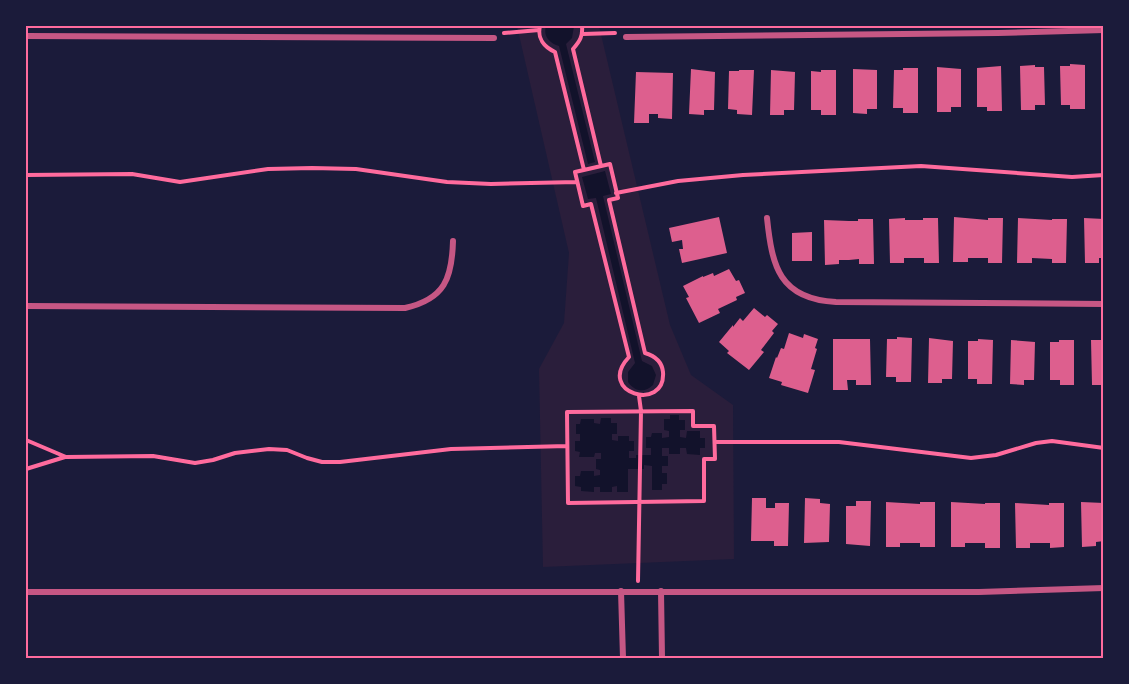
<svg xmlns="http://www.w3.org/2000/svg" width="1129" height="684" viewBox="0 0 1129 684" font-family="'DejaVu Sans',sans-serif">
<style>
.green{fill:#2a1e3b}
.water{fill:#12122b}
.building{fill:#dd5f8e}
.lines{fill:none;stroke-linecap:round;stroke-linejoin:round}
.path{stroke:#ff6b9d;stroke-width:4}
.minor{stroke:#c65784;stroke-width:6}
.neatline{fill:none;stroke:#ff6b9d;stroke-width:2}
</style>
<rect width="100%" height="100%" fill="#1b1b3a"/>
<path class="green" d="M517,26h82l71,299 21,50 42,30 1,154 -191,8 -4,-198 25,-46 5,-70z"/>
<path class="water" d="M546,26h28l-2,12 -6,6 29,118 -7,2 -29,-118c-10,-3 -16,-10 -13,-20z
M605,171l6,23 -8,2 39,165 10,5 4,9 -3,10c-8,8 -18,7 -25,-3v-10l7,-9 -39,-165 -8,1 -6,-22z
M670,415h9v5h6v10h-5v7l6,1 1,-7h13v7h5v10h-5v7l-13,-1 -1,-6h-6v6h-11v-6h-7v8h6v10h-6v7h5v11h-5v6h-10v-24l-8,-1v4h-16v23h-11v-6l-5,1v5h-12v-5h-6v5l-13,-1v-4l-6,-1v-10h5l1,-5h13v5l6,-1v-5l-4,-1v-10h5v-6h-6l-1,4h-15l1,-5 -5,-1v-10h5v-7h-4v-10h4l1,-5h13v4l6,1 1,-6h10v5h6v11h-5v6l6,1v-5h11v5h5v10h-5v7h7v-3h15v-7h-5v-11h5l1,-4h10v5l7,-1v-6l-5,-1v-11h6z"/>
<path class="building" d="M1070,64l15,1v44h-15v-4h-9l-1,-39h10z
M1035,65v2h9l1,38h-10v5h-14l-1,-44z
M1001,66l1,45h-15v-4h-10v-39z
M937,67l24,2v38h-10v5h-14z
M903,68h15v45h-15v-5h-10l1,-38h9z
M691,69l24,3 -1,38h-10v5l-15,-1z
M853,69l24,1v39h-10v5l-14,-1z
M739,70h15l-2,45 -15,-1v-4l-9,-1 1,-38h10z
M771,70l24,2 -1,38h-10v5h-14z
M821,70h15v45h-15v-5h-10v-39l10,1z
M636,72l37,1 -1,46 -14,-1v-4h-9v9h-15z
M719,217l8,36 -45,10 -3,-14h4l-1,-9 -10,2 -3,-14z
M954,217l34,3v-2h15l-1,45h-14v-5h-20v4h-15z
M905,218v2h18v-2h15l1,45h-15v-5h-20v5h-14l-1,-44z
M1018,218l34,2v-1h15l-1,44h-14v-4l-20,-1v5h-15z
M1084,218l20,1v39h-5v5h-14z
M858,219h15l1,45h-15v-5l-10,1h-10v4l-14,1 -1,-45 25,1h9z
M812,232v29h-20v-28z
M729,269l7,12 3,-1 6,13 -9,4 1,3 -19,9 2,4 -21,10 -13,-25 3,-1 -6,-11 20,-10v1l10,-4 1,3z
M754,308l11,9 2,-2 11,9 -6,7 2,2 -13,17 3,2 -15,18 -22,-17 2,-2 -10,-9 14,-17v2l7,-9 3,3z
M789,333l14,5 1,-4 14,5 -3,9 2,1 -6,20 4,1 -7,23 -27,-8 1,-3 -13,-4 7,-21 1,1 4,-10 3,1z
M897,337l15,1 -1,44h-15v-5h-10l1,-38h10z
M929,338l24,3 -1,38h-10v4h-14z
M833,339h37l1,46h-15v-5h-9l1,10h-15z
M978,339l15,1 -1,44h-15v-5h-9v-38h10z
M1011,340l24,2 -1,38h-10v5l-14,-1z
M1059,340h15v45h-14v-5h-10v-38h9z
M1091,340h13v45h-12z
M752,498h14v10h9v-5h14l-1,43h-14v-5h-23z
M805,498l15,1v4l10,1 -1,38 -25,1z
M856,501h15l-1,45 -24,-2v-38h10z
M886,502l34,2v-2h15v45h-15v-4h-20v4h-14z
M951,502l34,2v-1h15v45h-15v-5h-20v4h-14z
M1081,502l23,1v38l-8,1v4l-14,1z
M1015,503l34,2v-2h15v44l-14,1v-5h-20v5h-14z"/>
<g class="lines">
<path class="path" d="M540,26c-3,12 4,21 15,26l29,118
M582,26c1,10 -2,15 -9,23l28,117
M504,33l35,-3
M583,34l32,-1
M610,164l8,34 -9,2 36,153c10,3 17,9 18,19 3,41 -68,21 -34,-15l-38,-153 -8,2 -8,-34z
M26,175l106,-1 48,8 88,-13 44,-1 44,1 91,13 44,2 86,-2
M616,193l62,-12 65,-6 178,-9 151,11 32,-2
M693,411v15h21l1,33h-11v42l-136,2 -1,-91z
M26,440l40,17 87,-1 42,7 18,-3 22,-7 34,-4 18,1 20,8 15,4h18l111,-13 116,-3
M715,442h124l132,16 25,-3 40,-12 16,-2 52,7
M26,469l39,-12
M638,581l3,-170 -2,-15"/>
<path class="minor" d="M26,36l468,2
M626,37l372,-4 106,-3
M767,218c5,48 12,81 69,84l268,2
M26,306l379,2c40,-9 47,-30 48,-67
M621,591l2,67
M661,591l1,67
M26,592h953l125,-4"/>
</g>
<rect width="1129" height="684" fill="none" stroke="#1b1b3a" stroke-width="54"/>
<rect x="27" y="27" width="1075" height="630" class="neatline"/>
</svg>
